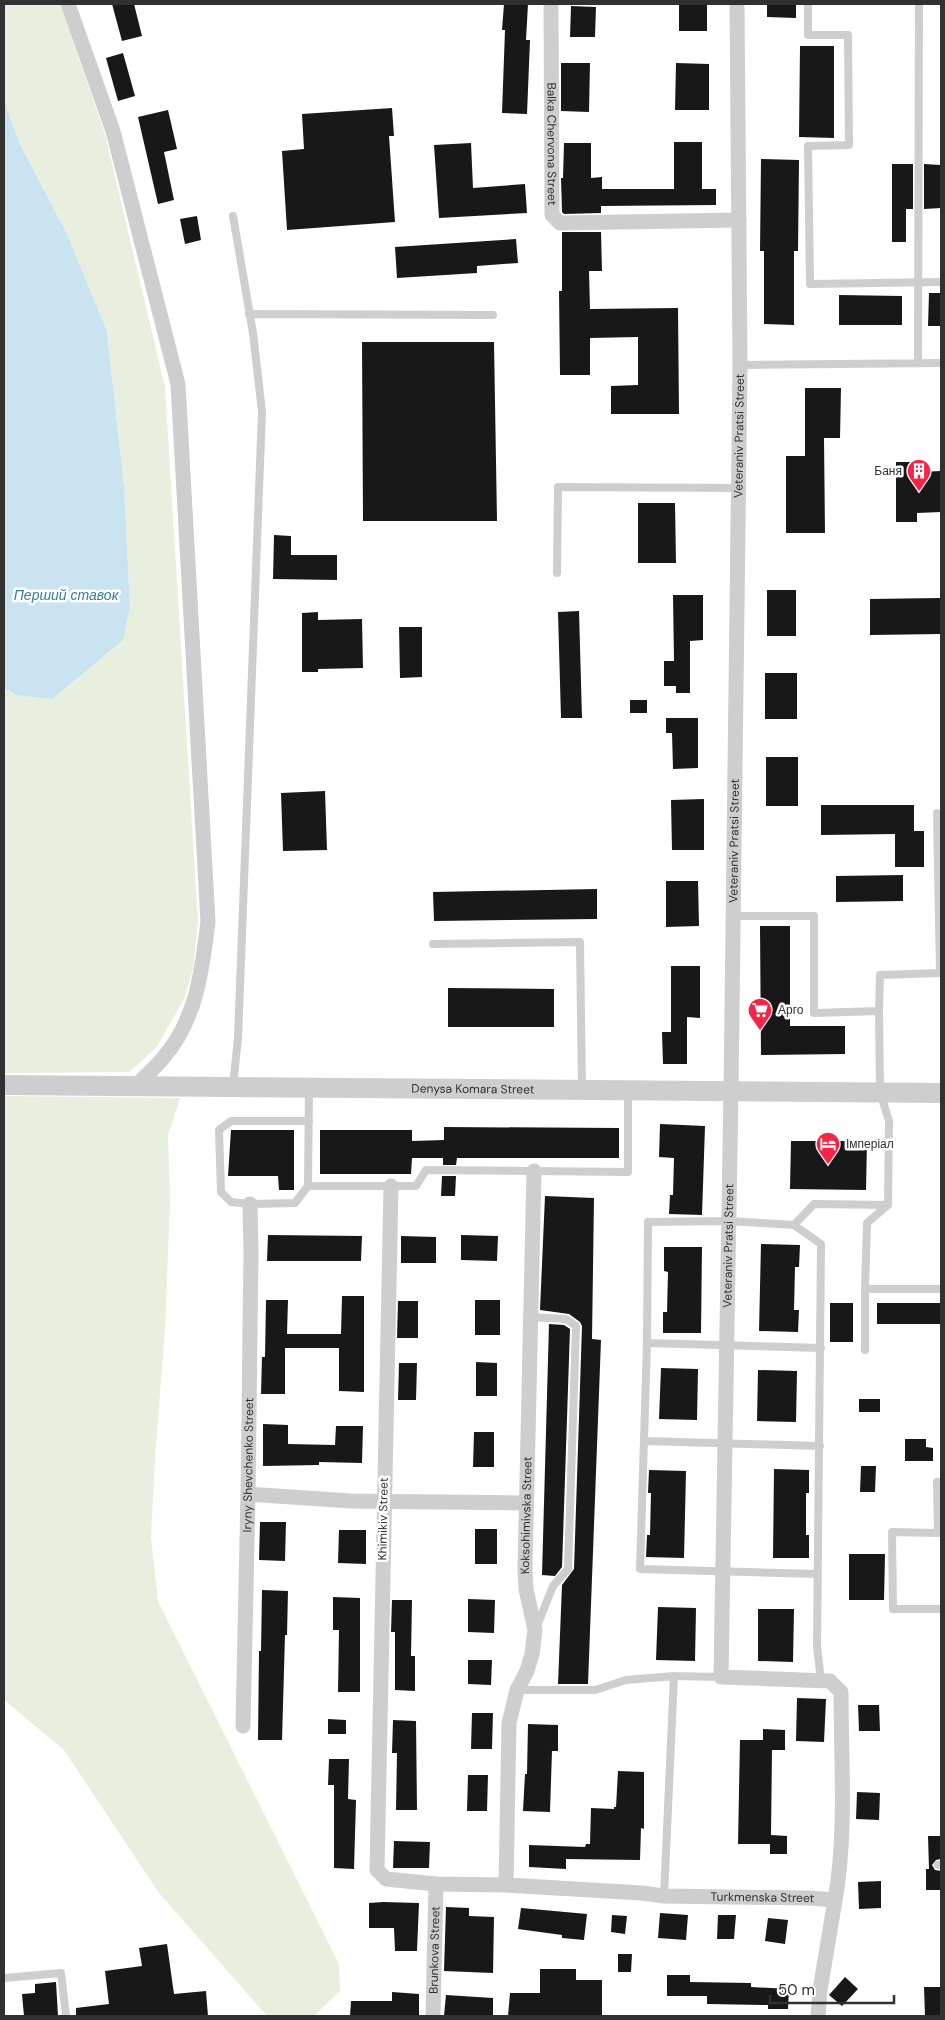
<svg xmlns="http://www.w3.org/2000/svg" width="945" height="2020" viewBox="0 0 945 2020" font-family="'DM Sans',sans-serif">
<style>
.green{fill:#e8efde}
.water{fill:#c9e4f0}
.building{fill:#181818}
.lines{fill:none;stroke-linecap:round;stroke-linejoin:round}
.service{stroke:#cecece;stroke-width:8}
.minor{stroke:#cecece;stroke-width:15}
.tertiary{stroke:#cecece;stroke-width:20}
.labels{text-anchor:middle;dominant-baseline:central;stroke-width:5;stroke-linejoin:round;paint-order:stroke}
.street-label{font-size:12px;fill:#313131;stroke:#fff}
.poi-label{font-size:12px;fill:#313131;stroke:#fff;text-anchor:start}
.water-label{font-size:14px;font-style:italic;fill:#357d9c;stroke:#fff}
</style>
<rect width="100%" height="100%" fill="#fff"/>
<path class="green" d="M4,4h56l45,130 60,253 33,535 -5,47 -9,30 -28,49 -27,24 -125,1v-385l12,7 114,-89 -6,-120 -17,-155 -40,-97 -47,-90 -16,-43z
M4,1096l176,2 -12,37 2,69 -5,125 -10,129 -4,79 7,64 181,363 1,27 -26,25h-47l-108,-123 -95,-143 -60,-50z"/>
<path class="water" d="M4,101l16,43 47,90 40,97 17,155 6,120 -7,34 -71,59 -36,-4 -12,-7z"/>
<path class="building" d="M112,4h22l8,32 -20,5z
M504,4h24l-2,36h4l-3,74 -25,-1 3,-83h-3z
M679,4h28v27h-28z
M767,4h29v14l-29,-1z
M571,6l25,1 -1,30h-25z
M800,46h34v92l-35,-1z
M123,53l12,43 -17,5 -12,-43z
M561,63h29l-1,49 -28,-1z
M676,63l33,1v46h-34z
M392,108l2,28h-5l6,86 -108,8 -5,-79 22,-2 -2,-35z
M168,110l9,39 -13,3 10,48 -16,4 -20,-87z
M674,142h28v47h14v16l-115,1v7l-37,1 -2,-2 -1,-34h2l1,-35h27v35l11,-1v12h72z
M471,143l2,45 52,-4 2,29 -88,5 -5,-73z
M761,159l38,1 -1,91h-4v74l-30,-1v-73h-4z
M892,164h21v45h-7v33h-14z
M924,164l17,1v43l-17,1z
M197,216l4,24 -16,4 -5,-25z
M562,232h39l1,39h-13l1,38 88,-1 1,106h-68v-28l27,-1v-48l-48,1v37h-30l-1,-84h3z
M516,239l2,24 -41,3v7l-80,5 -2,-31z
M929,293h12v33h-13z
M839,295l63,1v29h-63z
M362,342h132l3,179h-134z
M805,388h36l-1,50h-16l1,95h-39v-77h19z
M896,462h24v10l21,-1v41l-24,1v9h-21z
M638,503h37l1,60h-38z
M274,535l17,1v19h46v25l-64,-1z
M767,590h29v46h-29z
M673,595h30v45l-13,1v52h-14v-7h-12v-25h10z
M941,598v36l-71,1v-36z
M579,611l3,107h-21l-3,-106z
M318,612v8l44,-1 1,49 -45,1v3h-16v-59z
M399,627h23v50l-22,1z
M765,673h32v46h-32z
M630,700h17v13h-17z
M666,718h32v50l-25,1 -1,-36h-6z
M766,757h32v49h-32z
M325,791l2,59 -44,1 -2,-58z
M704,799v51h-32l-1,-50z
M821,805h93v26h10v36h-29v-33l-74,1z
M903,875v26l-67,1v-26z
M666,881h32l1,45 -33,1z
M597,889v30l-163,2 -1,-29z
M760,926h30v100h55v28l-84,1z
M671,966h29v52l-13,-1v47h-24l-1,-32h9z
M448,988l106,1v38h-106z
M660,1124l45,2 -3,89 -33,-1 1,-19h3l1,-37 -15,-1z
M444,1127l175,1v30h-162l-1,7h-13v-7h-31l-1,16h-91v-44h92v11l32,-1z
M231,1130h63v60h-15l-1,-14h-50z
M791,1141h76l-1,49 -76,-1z
M442,1176h14l-1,20h-14z
M545,1196l49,2 -2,141 9,1 -13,344h-30l4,-99 12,-16 8,-243 -2,-4 -11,-8 -29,-4z
M268,1235l94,1 -1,25h-94z
M461,1235l37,1 -1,25 -36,-1z
M401,1236l35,1v26h-35z
M761,1244l39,1 -1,22h-4l-1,43h5l-1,22 -39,-1z
M664,1247h38l-1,86h-38v-21h4l1,-40 -4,-1z
M342,1296h22v96l-25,-1v-43h-54v46h-24l1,-37h3l1,-57h22l-1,34h54z
M475,1300h25v35h-25z
M398,1301h20v37h-21z
M830,1303h23v39h-23z
M877,1303h64v21h-64z
M549,1324l15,1 6,4 -8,238 -7,9 -13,-1z
M476,1362l21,1v33h-21z
M399,1363h18l-1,37h-18z
M661,1368l37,1 -1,51 -38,-1z
M758,1370l39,1 -1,51 -39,-1z
M859,1399h21v13h-21z
M263,1424l25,1v19l47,1 1,-19h27l-1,37 -43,-1v3l-56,1z
M474,1432h20v35h-21z
M905,1439h21v8l7,1v13h-28z
M861,1466h15l-1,26h-15z
M774,1469l35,1v23h-3v42h3v23h-36z
M649,1470l37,1 -2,87 -38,-1 1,-22h3l1,-42h-3z
M260,1522h26l-1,39 -26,-1z
M475,1529h22v35h-22z
M339,1530h27v34l-28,-1z
M849,1554h36l-1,46h-35z
M262,1590l26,1 -1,44h-2l-3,105h-24l1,-89h2z
M333,1597l27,1v94h-22l1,-62h-6z
M468,1599l27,1 -1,33 -26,-1z
M392,1600h20l-1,56h4v35l-20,-1v-58h-4z
M658,1607l38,1 -1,53 -39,-1z
M758,1609h36l-1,53 -35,-1z
M468,1660h24l-1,25 -23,-1z
M797,1698l29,1 -2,43 -28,-1z
M858,1705h21l1,26h-21z
M472,1713h21l-1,36h-21z
M328,1719l18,1v14h-18z
M393,1720l23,1 1,89h-21l1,-57h-5z
M528,1724l30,1v26h-6l-2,61 -27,-1 2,-37h2z
M763,1729l22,1v20h-13l-1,85 16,1v18h-17v-10h-32l2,-104h23z
M329,1759h20l-1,40 8,1 -2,69 -20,-1v-83h-6z
M618,1771l26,1v57l-3,-1 -1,32 -74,-1v10l-37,-2v-22l56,2 1,-3h4l1,-36 23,1v-2h2z
M468,1775h20l-1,36h-20z
M857,1792l23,1 -1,27 -23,-1z
M928,1836h13v23l-5,1 -4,5 3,5 6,1v19h-15v-21h3z
M394,1841l36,1 -1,26h-36z
M881,1881v27l-22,1 -1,-27z
M383,1902l36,1 -2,48h-22l-1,-23h-25v-25z
M446,1907l23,1v8l25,1 -1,56 -49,-2z
M521,1908l66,6 -3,26 -22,-2v-3l-44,-6z
M660,1913l28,2 -2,25 -28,-2z
M612,1915l15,1 -2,18 -14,-2z
M718,1915h18l-2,24h-17z
M768,1918l20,2 -3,24 -20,-3z
M167,1944l7,50 32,-3 2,25h-132v-8l33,-4 -4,-33 37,-5 -3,-18z
M618,1954h14l-1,18h-13z
M540,1969h36v11h26v36h-94l2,-23h30z
M667,1975h23v7l61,1v4l38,2 -1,20h-20v-4l-61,-1v-8h-40z
M845,1977l13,12 -16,17 -13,-11z
M56,1982l2,34h-34l-2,-22 13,-1v-9z
M924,1987h16l1,29h-16z
M392,1992l27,2v21l-69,1 1,-15h41z
M446,1995l47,3v18h-49z"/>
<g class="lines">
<path class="service" d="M808,4v31h40l1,110 -41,1 2,138 131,-2
M249,314l244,1
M918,363l1,-359
M740,365l201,-2
M557,573l1,-86 181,1
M733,916h81v97l65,-2 1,81 9,29 -1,84 -21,18 -2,66
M433,944l147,-2 2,148
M879,1011l1,-36 60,-2 -3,-160
M233,1086l5,-48 24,-626 -9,-79 -20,-117
M309,1121h-78l-12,9 2,62 10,10 19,2 45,-1 13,-17h108l10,-16 202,2v-81
M308,1186l1,-98
M794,1225l27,19 -4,402 4,35
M531,1317l35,2 10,7 -8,243 -15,17 -16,40
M647,1343l174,5
M865,1350v-61h76
M645,1441l175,5
M941,1482h-4l1,51 -46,-1 1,77h48
M817,1574l-177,-5 7,-226 1,-121 81,-1 65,4 20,-21 74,1
M517,1690h78l31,-10 48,-4 47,1
M938,1865h3
M664,1896l10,-220
M4,1978l57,-5 5,43"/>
<g class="minor">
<path d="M68,4l45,127 65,253 30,538c-6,48 -11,96 -44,135 -8,10 -18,18 -27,28"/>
<path id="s1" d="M551,4l1,211 8,8 179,-3"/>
<path id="s2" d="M391,1186l-14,684 9,9 50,5 70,1 136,8 22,3 145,2 26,2c12,-67 6,-139 6,-208l-11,-11 -109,-4 10,-585 9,-727 -3,-361"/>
<path d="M248,1494l103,7 175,2"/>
<path id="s3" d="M243,1726l5,-232 3,-242 -1,-48"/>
<path id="s4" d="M506,1885l3,-162 8,-33 10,-19 5,-17 3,-24 -9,-41 -1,-20 9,-398"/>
<path id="s5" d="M433,2016l3,-132"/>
<path d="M818,2016l2,-26 15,-90"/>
</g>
<path class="tertiary" id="s6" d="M4,1085l937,8"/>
</g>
<defs>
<symbol id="building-pin" viewBox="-11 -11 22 30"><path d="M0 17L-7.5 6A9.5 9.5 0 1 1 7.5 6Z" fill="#f72445" stroke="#fff"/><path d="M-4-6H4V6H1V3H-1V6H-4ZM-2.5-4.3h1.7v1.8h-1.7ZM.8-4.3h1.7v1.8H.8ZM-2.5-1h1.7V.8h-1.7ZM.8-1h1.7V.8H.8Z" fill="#fff"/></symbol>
<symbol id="supermarket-pin" viewBox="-11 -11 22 30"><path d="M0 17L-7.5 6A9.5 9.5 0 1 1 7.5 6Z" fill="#f72445" stroke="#fff"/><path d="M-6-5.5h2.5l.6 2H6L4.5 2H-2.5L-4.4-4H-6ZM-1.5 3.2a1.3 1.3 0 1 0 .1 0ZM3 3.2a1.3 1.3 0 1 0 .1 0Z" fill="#fff"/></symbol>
<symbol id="hotel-pin" viewBox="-11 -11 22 30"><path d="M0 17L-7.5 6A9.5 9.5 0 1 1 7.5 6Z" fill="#f72445" stroke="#fff"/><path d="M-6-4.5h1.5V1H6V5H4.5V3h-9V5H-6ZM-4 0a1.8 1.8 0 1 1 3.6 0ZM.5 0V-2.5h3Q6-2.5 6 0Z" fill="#fff"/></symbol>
</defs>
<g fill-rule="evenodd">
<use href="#building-pin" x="905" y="457" width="28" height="38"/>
<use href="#supermarket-pin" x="746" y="996" width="28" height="38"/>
<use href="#hotel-pin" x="814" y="1130" width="28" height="38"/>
</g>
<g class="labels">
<g class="street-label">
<text stroke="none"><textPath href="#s1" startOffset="140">Balka Chervona Street</textPath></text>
<text stroke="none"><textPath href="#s2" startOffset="2721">Veteraniv Pratsi Street</textPath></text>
<text stroke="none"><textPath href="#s2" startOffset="2316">Veteraniv Pratsi Street</textPath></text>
<text stroke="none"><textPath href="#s6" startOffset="469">Denysa Komara Street</textPath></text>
<text stroke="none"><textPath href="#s2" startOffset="1911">Veteraniv Pratsi Street</textPath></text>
<text stroke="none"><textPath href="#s3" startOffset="261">Iryny Shevchenko Street</textPath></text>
<text stroke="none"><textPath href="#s4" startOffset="375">Koksohimivska Street</textPath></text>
<text transform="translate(383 1519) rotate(-89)">Khimikiv Street</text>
<text stroke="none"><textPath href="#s2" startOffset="1074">Turkmenska Street</textPath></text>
<text stroke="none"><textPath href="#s5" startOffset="66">Brunkova Street</textPath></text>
</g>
<g class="poi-label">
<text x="902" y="471" text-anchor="end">Баня</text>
<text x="778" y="1010">Арго</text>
<text x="846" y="1144">Імперіал</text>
</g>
<g class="water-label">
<text x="66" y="595">Перший ставок</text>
</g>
</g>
<rect width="945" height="2020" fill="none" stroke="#313131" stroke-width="10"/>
<path d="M770 1995v8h124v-8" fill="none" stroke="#313131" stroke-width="2.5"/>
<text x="778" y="1995" font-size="15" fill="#313131" stroke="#ffffff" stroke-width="4" paint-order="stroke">50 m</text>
</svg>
